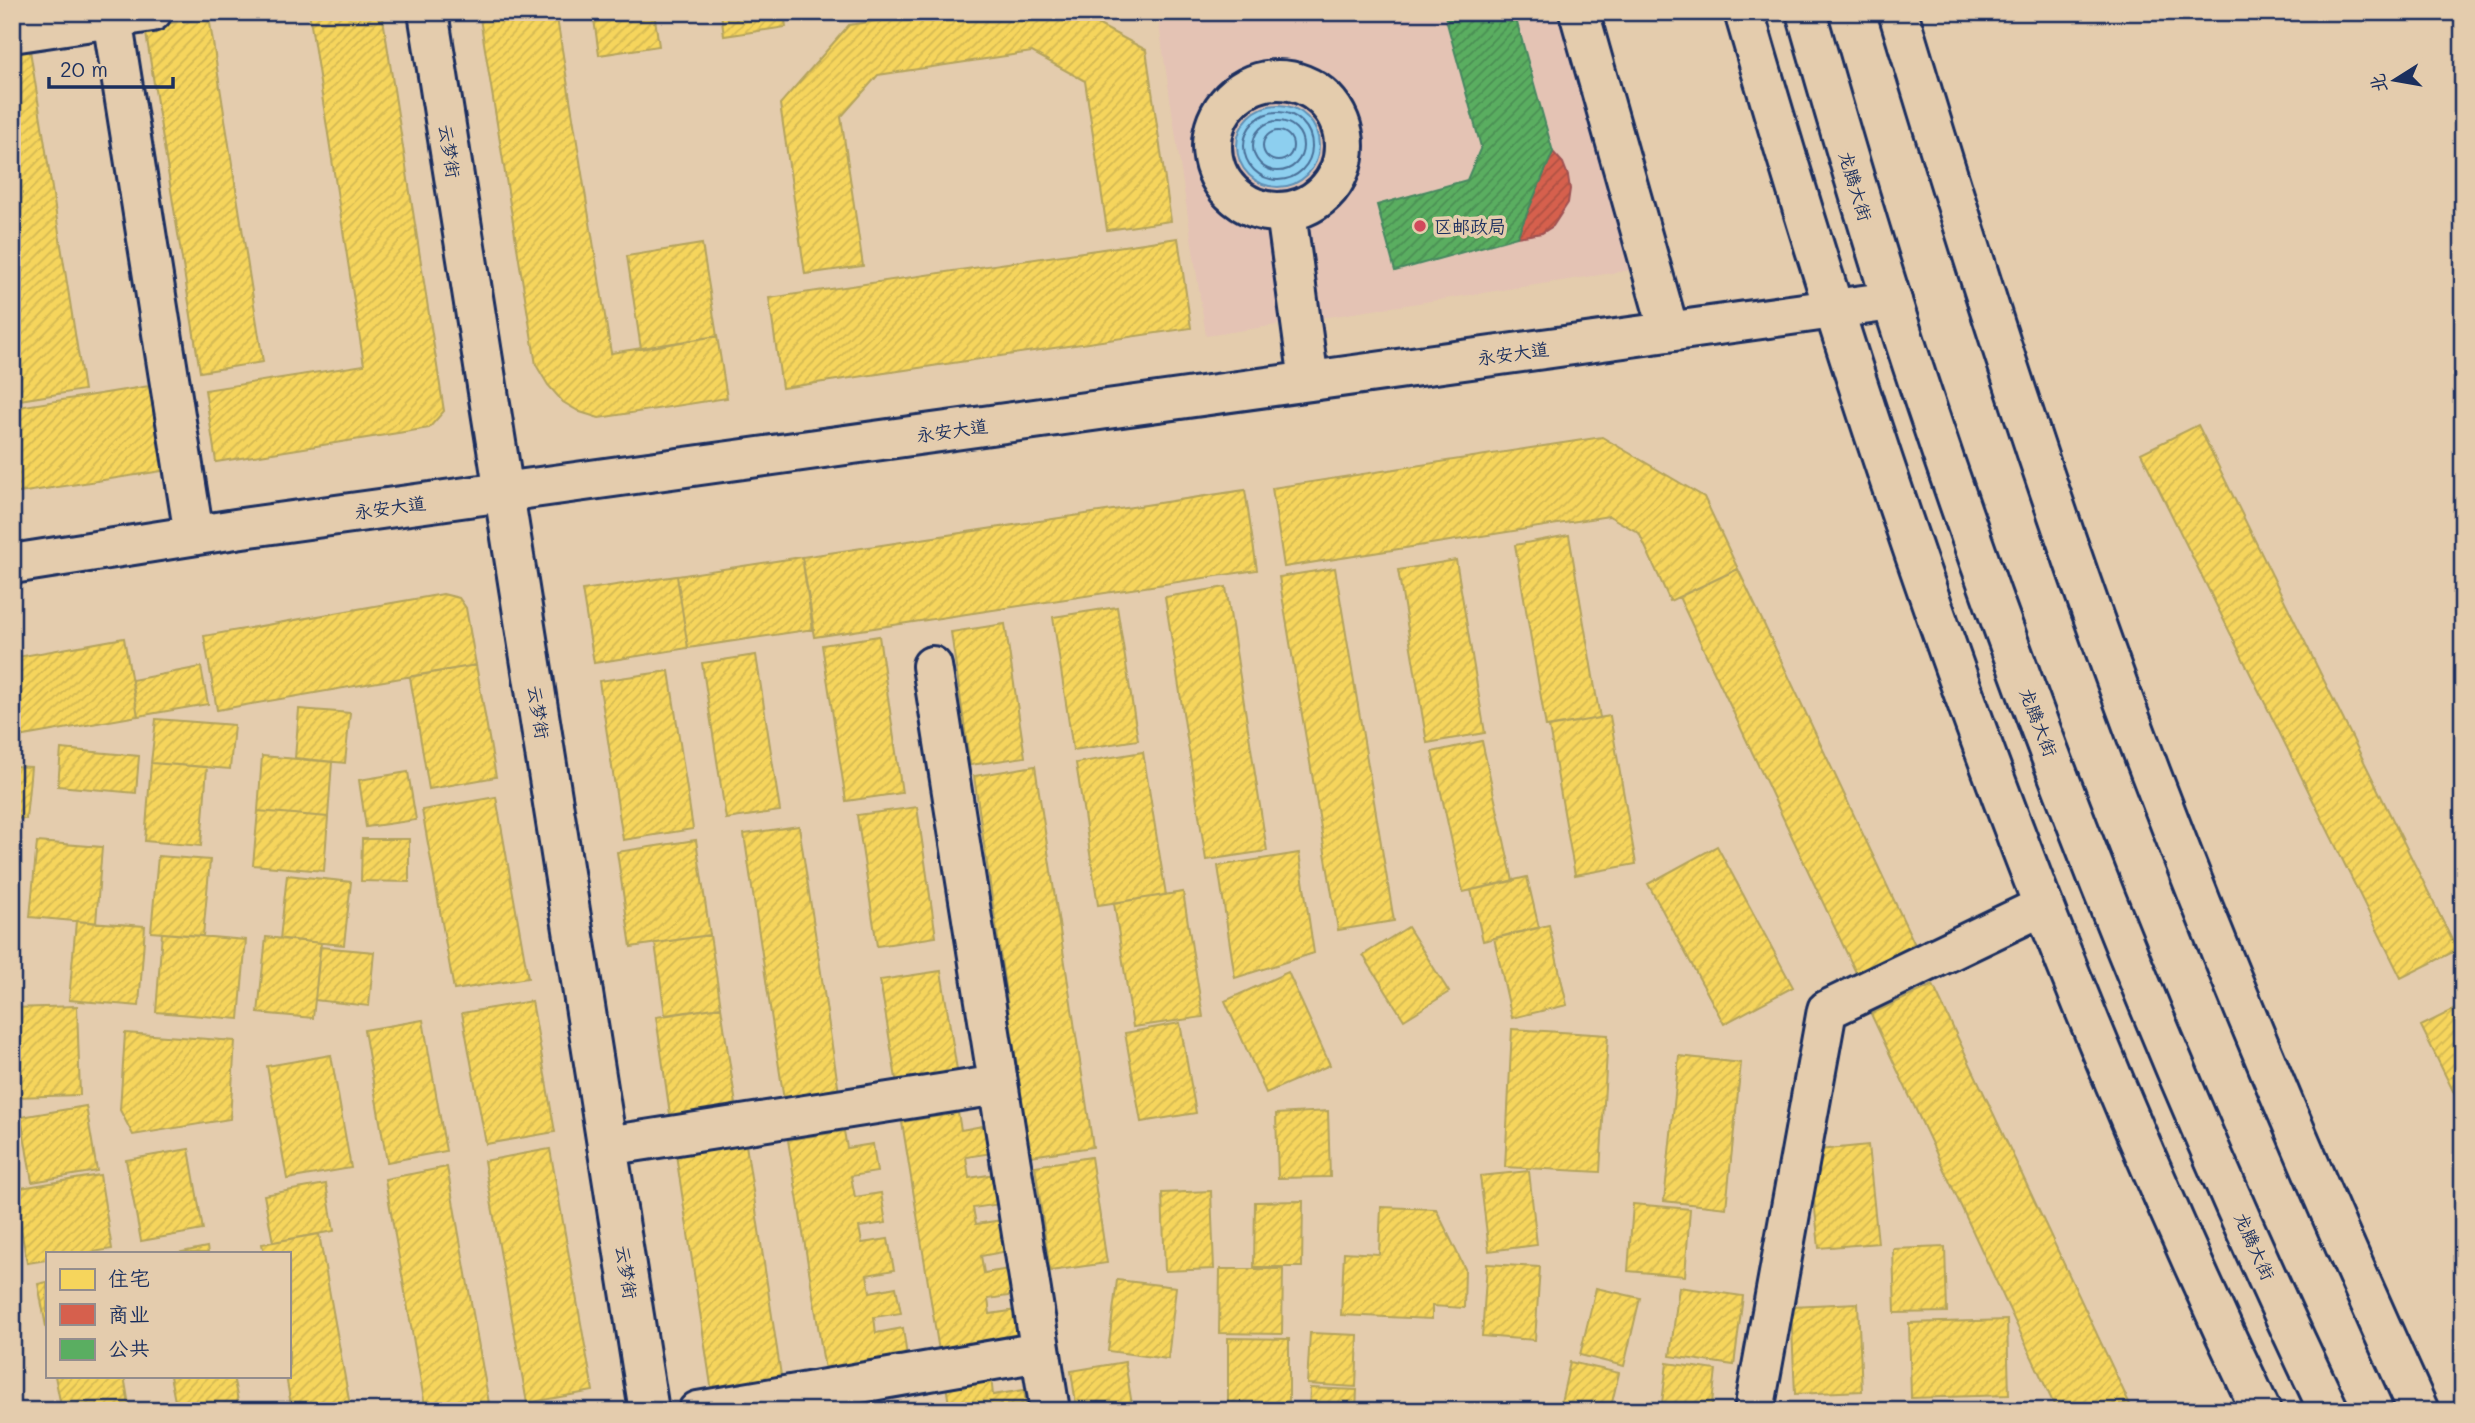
<svg xmlns="http://www.w3.org/2000/svg" width="2475" height="1423" viewBox="0 0 2475 1423" font-family="Mali,'LXGW WenKai TC',sans-serif">
<style>
.built{fill:#e4c3b4}
.water{fill:#8dcfef;stroke:#5f8fb5;stroke-width:2}
.homes{fill:url(#homes-hatch);stroke:#b4a35d;stroke-width:2}
.shops{fill:url(#shops-hatch);stroke:#9e5152;stroke-width:2}
.public{fill:url(#public-hatch);stroke:#478860;stroke-width:2}
.lines{fill:none;stroke-linecap:round;stroke-linejoin:round}
.shore{stroke:#496f98;stroke-width:2}
.minor-casing{stroke:#1b2f5e;stroke-width:44}
.highway-casing{stroke:#1b2f5e;stroke-width:44}
.minor{stroke:#e4ccad;stroke-width:38}
.highway{stroke:#e4ccad;stroke-width:38}
.poi-dot{fill:#d1495b;stroke:#e4ccad;stroke-width:2.5}
.labels{text-anchor:middle;dominant-baseline:central;stroke-width:7;stroke-linejoin:round;paint-order:stroke}
.street-label{font-size:18px;fill:#1b2f5e;stroke:#e4ccad}
.poi-label{font-size:18px;fill:#1b2f5e;stroke:#e4ccad;text-anchor:start}
</style>
<defs>
<pattern id="homes-hatch" width="6" height="6" patternUnits="userSpaceOnUse" patternTransform="scale(1.75)"><rect width="6" height="6" fill="#f6d55c"/><path d="M-1 1l2-2M0 6l6-6M5 7l2-2" fill="none" stroke="#d2b752"/></pattern>
<pattern id="shops-hatch" width="6" height="6" patternUnits="userSpaceOnUse" patternTransform="scale(1.75)"><rect width="6" height="6" fill="#d6604d"/><path d="M-1 1l2-2M0 6l6-6M5 7l2-2" fill="none" stroke="#ad5043"/></pattern>
<pattern id="public-hatch" width="6" height="6" patternUnits="userSpaceOnUse" patternTransform="scale(1.75)"><rect width="6" height="6" fill="#5aae61"/><path d="M-1 1l2-2M0 6l6-6M5 7l2-2" fill="none" stroke="#4a8e53"/></pattern>
</defs>
<rect width="100%" height="100%" fill="#e4ccad"/>
<filter id="ink" filterUnits="userSpaceOnUse"><feTurbulence type="fractalNoise" baseFrequency=".0143" numOctaves="2"/><feDisplacementMap in="SourceGraphic" scale="14" xChannelSelector="R" yChannelSelector="G"/><feConvolveMatrix kernelMatrix="1 2 1 2 8 2 1 2 1" color-interpolation-filters="sRGB"/></filter>
<g filter="url(#ink)">
<path class="built" d="M1157,12h441l63,216 -4,38 -451,70z"/>
<path class="water" d="M1237 146a41 41 0 1 1 82 0a41 41 0 1 1-82 0Z"/>
<path class="homes" d="M309,12h73l62,399 -15,17 -213,34 -11,-72 159,-25z
M479,12h77l55,341 106,-17 10,62 -128,20 -19,-6 -17,-10 -15,-17 -12,-20z
M593,12h61l5,34 -60,9z
M721,12h63l2,15 -62,9z
M846,12h40l-39,6z
M934,12h141l71,38 25,171 -64,9 -22,-149 -53,-29 -154,23 -37,42 22,149 -58,8 -25,-170 69,-79z
M209,17l54,345 -63,10 -55,-345z
M29,44l55,346 -65,10 -7,-46v-307z
M1178,238l13,90 -409,60 -13,-90z
M702,244l15,92 -76,13 -14,-93z
M156,385l13,85 -157,24v-86z
M2198,425l259,525 -56,28 -260,-525z
M1602,437l102,60 34,72 -68,32 -31,-68 -30,-17 -325,51 -12,-79z
M1245,490l12,80 -443,67 -12,-80z
M1569,535l31,183 -54,9 -31,-182z
M802,557l12,72 -126,19 -11,-72z
M1456,560l29,173 -58,10 -29,-173z
M1335,568l59,353 -56,9 -59,-353z
M1738,569l179,380 -59,28 -179,-380z
M677,576l11,72 -94,15 -12,-73z
M1226,587l41,264 -61,9 -41,-263z
M443,594l16,4 7,10 10,57 -259,45 -13,-74z
M1117,607l21,133 -65,10 -20,-133z
M1005,624l20,133 -55,8 -19,-133z
M879,636l23,157 -56,8 -24,-156z
M124,638l14,78 -126,22v-80z
M756,655l24,156 -54,8 -24,-156z
M476,665l20,112 -67,12 -19,-112z
M201,667l7,37 -70,12 -6,-36z
M669,671l24,158 -70,11 -24,-159z
M299,709l51,4 -5,50 -50,-5z
M1610,716l26,148 -61,11 -26,-148z
M156,719l78,6 -4,44 -79,-6z
M1482,741l31,140 -50,11 -31,-140z
M61,749l78,7 -3,37 -78,-7z
M1143,752l23,143 -68,10 -22,-142z
M262,756l70,6 -4,55 -70,-6z
M151,763l56,4 -6,79 -56,-5z
M12,766l19,1 -5,52 -14,-1z
M1035,766l58,381 -63,9 -56,-380z
M408,772l8,48 -50,7 -7,-47z
M496,797l32,181 -74,12 -32,-180z
M917,807l19,130 -59,9 -20,-131z
M258,811l70,6 -4,54 -71,-6z
M799,826l41,273 -55,8 -41,-273z
M362,839h47v43l-48,-1z
M696,840l14,95 -79,12 -14,-95z
M37,842l65,5 -6,76 -66,-6z
M1717,846l76,141 -69,37 -76,-140z
M1299,853l15,100 -79,25 -17,-112z
M158,856l52,4 -7,76 -52,-4z
M287,875l64,7 -7,63 -64,-6z
M1527,877l12,51 -56,13 -12,-51z
M1183,892l20,125 -70,10 -19,-124z
M76,921l69,5 -6,80 -70,-6z
M1549,925l18,80 -55,13 -18,-80z
M1408,927l41,65 -45,28 -41,-65z
M162,933l84,7 -7,79 -83,-7z
M710,935l11,72 -56,8 -10,-72z
M266,937l55,6 -8,75 -55,-5z
M320,947l54,5 -5,54 -54,-6z
M941,971l17,105 -61,9 -17,-105z
M1288,972l42,93 -64,28 -41,-92z
M1933,985l200,426h-76l-186,-397z
M532,1001l23,131 -69,12 -24,-131z
M2463,1005v106l-42,-85z
M77,1006l3,89 -65,2 -3,-89z
M721,1007l16,104 -66,10 -15,-104z
M423,1020l23,131 -59,11 -23,-132z
M1180,1023l16,90 -55,9 -16,-89z
M1512,1029l96,6 -8,137 -95,-5z
M125,1033l110,8 -5,78 -97,16 -13,-25z
M331,1055l20,113 -64,11 -20,-113z
M1679,1056l62,7 -15,145 -62,-7z
M86,1106l11,65 -65,11 -11,-65z
M1328,1111l2,66 -52,1 -2,-64z
M958,1113l3,17 27,-5 4,28 -26,4 3,21 26,-4 5,30 -27,4 3,16 26,-4 6,31 -27,5 3,17 26,-4 5,26 -27,4 2,15 27,-4 4,28 -82,13 -37,-229z
M844,1131l3,17 26,-4 4,28 -26,4 4,21 26,-4 5,30 -27,4 3,16 26,-4 6,31 -27,5 3,17 26,-5 5,26 -27,4 2,16 27,-5 4,29 -82,13 -37,-230z
M745,1138l37,244 -70,10 -37,-244z
M1868,1145l10,98 -59,5 -10,-97z
M189,1149l14,81 -62,11 -15,-81z
M550,1149l43,242 -66,12 -43,-242z
M1091,1157l16,106 -57,8 -15,-105z
M447,1167l43,242 -8,2h-56l-41,-232z
M1529,1171l8,74 -48,6 -9,-75z
M100,1175l12,74 -25,4h-40v7l-20,3 -13,-74z
M326,1184l8,47 -61,11 -9,-47z
M1211,1191l3,78 -49,2 -3,-78z
M1303,1201l-1,66h-48l1,-65z
M1633,1204l57,5 -5,67 -57,-5z
M1381,1207l55,2 29,60 -1,39 -32,-2v13l-91,-4 3,-63 35,2z
M319,1234l32,177h-59l-6,-35h3v-123h-25l-2,-9z
M207,1247l1,6h-31z
M1945,1247l2,65 -52,1 -2,-64z
M1487,1264l53,3 -5,73 -53,-4z
M1220,1269h63l-1,65 -63,-1z
M1117,1280l59,7 -8,72 -60,-8z
M47,1282v50l-9,-48z
M1679,1287l64,9 -9,69 -64,-9z
M1596,1288l44,10 -16,68 -44,-11z
M1858,1303l4,88 -67,3 -4,-88z
M2007,1320l2,75 -98,3 -2,-75z
M1310,1333l48,2 -2,52 -49,-3z
M1228,1338l61,1v72h-61z
M1125,1362l8,49h-56l-6,-40z
M1570,1362l49,11 -9,38h-51z
M1667,1363l49,7 -5,41h-50z
M55,1376h69l6,35h-68z
M170,1376h63l7,35h-63z
M991,1377l2,18 31,-5 3,21h-77l-4,-26z
M1310,1388l47,2 -1,21h-47z
M880,1395l2,16h-49l-2,-8z
M1854,1402v9h-78v-6z
M915,1406l1,5h-29z"/>
<path class="shops" d="M1553,152l10,11 5,13 2,13 -2,14 -15,23 -11,7 -25,4z"/>
<path class="public" d="M1444,12h70l39,140 -36,85 -122,34 -18,-66 90,-25 14,-33z"/>
<g class="lines">
<path class="shore" d="M1244 146a34 34 0 1 1 68 0a34 34 0 1 1-68 0Z
M1253 146a25 25 0 1 1 50 0a25 25 0 1 1-50 0Z
M1263 146a15 15 0 1 1 30 0a15 15 0 1 1-30 0Z"/>
<defs>
<path id="minor" d="M111,12l83,523
M428,12l221,1399
M1579,12l90,319
M1898,12c77,256 158,512 253,762 82,215 172,427 268,637
M12,33l140,-21
M1212 146a66 66 0 1 1 132 0a66 66 0 1 1-132 0Z
M1286,213l23,168
M12,564l230,-36 1650,-227
M932,666l118,745
M607,1146l391,-61
M698,1411l342,-59
M1754,1411l73,-401 216,-104"/>
<path id="highway" d="M1744,12c138,478 303,949 517,1399
M1806,12c37,130 75,260 118,388 115,344 249,683 405,1011"/>
</defs>
<use href="#minor" class="minor-casing"/>
<use href="#highway" class="highway-casing"/>
<use href="#minor" class="minor"/>
<use href="#highway" class="highway"/>
</g>
</g>
<circle class="poi-dot" cx="1420" cy="226" r="7"/>
<g class="labels">
<g class="street-label">
<text transform="translate(450 151) rotate(81)">云梦街</text>
<text transform="translate(1856 186) rotate(73)">龙腾大街</text>
<text transform="translate(1513 353) rotate(-8)">永安大道</text>
<text transform="translate(952 430) rotate(-8)">永安大道</text>
<text transform="translate(390 507) rotate(-8)">永安大道</text>
<text transform="translate(539 712) rotate(81)">云梦街</text>
<text transform="translate(2039 722) rotate(69)">龙腾大街</text>
<text transform="translate(2255 1246) rotate(66)">龙腾大街</text>
<text transform="translate(627 1272) rotate(81)">云梦街</text>
</g>
<g class="poi-label">
<text x="1434" y="226">区邮政局</text>
</g>
</g>
<rect width="2475" height="1423" fill="none" stroke="#e4ccad" stroke-width="42"/>
<rect x="21" y="21" width="2433" height="1381" fill="none" stroke="#1b2f5e" stroke-width="2.5" filter="url(#ink)"/>
<rect x="46" y="1252" width="245" height="126" fill="#e4ccad" stroke="#948d8d" stroke-width="2"/>
<rect x="60" y="1269" width="35" height="21" fill="#f6d55c" stroke="#948d8d" stroke-width="2"/>
<text x="108" y="1286" font-size="21" fill="#1b2f5e">住宅</text>
<rect x="60" y="1304" width="35" height="21" fill="#d6604d" stroke="#948d8d" stroke-width="2"/>
<text x="108" y="1322" font-size="21" fill="#1b2f5e">商业</text>
<rect x="60" y="1339" width="35" height="21" fill="#5aae61" stroke="#948d8d" stroke-width="2"/>
<text x="108" y="1356" font-size="21" fill="#1b2f5e">公共</text>
<g transform="translate(2395 80) rotate(259)" stroke="#e4ccad" stroke-width="5" paint-order="stroke">
<path d="M0-5L12 26L0 18L-12 26Z" fill="#1b2f5e"/>
<text y="-10" font-size="19" font-weight="bold" text-anchor="middle" fill="#1b2f5e">北</text>
</g>
<path d="M49 77v10h124v-10" fill="none" stroke="#1b2f5e" stroke-width="3.5"/>
<text x="60" y="77" font-size="21" fill="#1b2f5e" stroke="#e4ccad" stroke-width="5" paint-order="stroke">20 m</text>
</svg>
